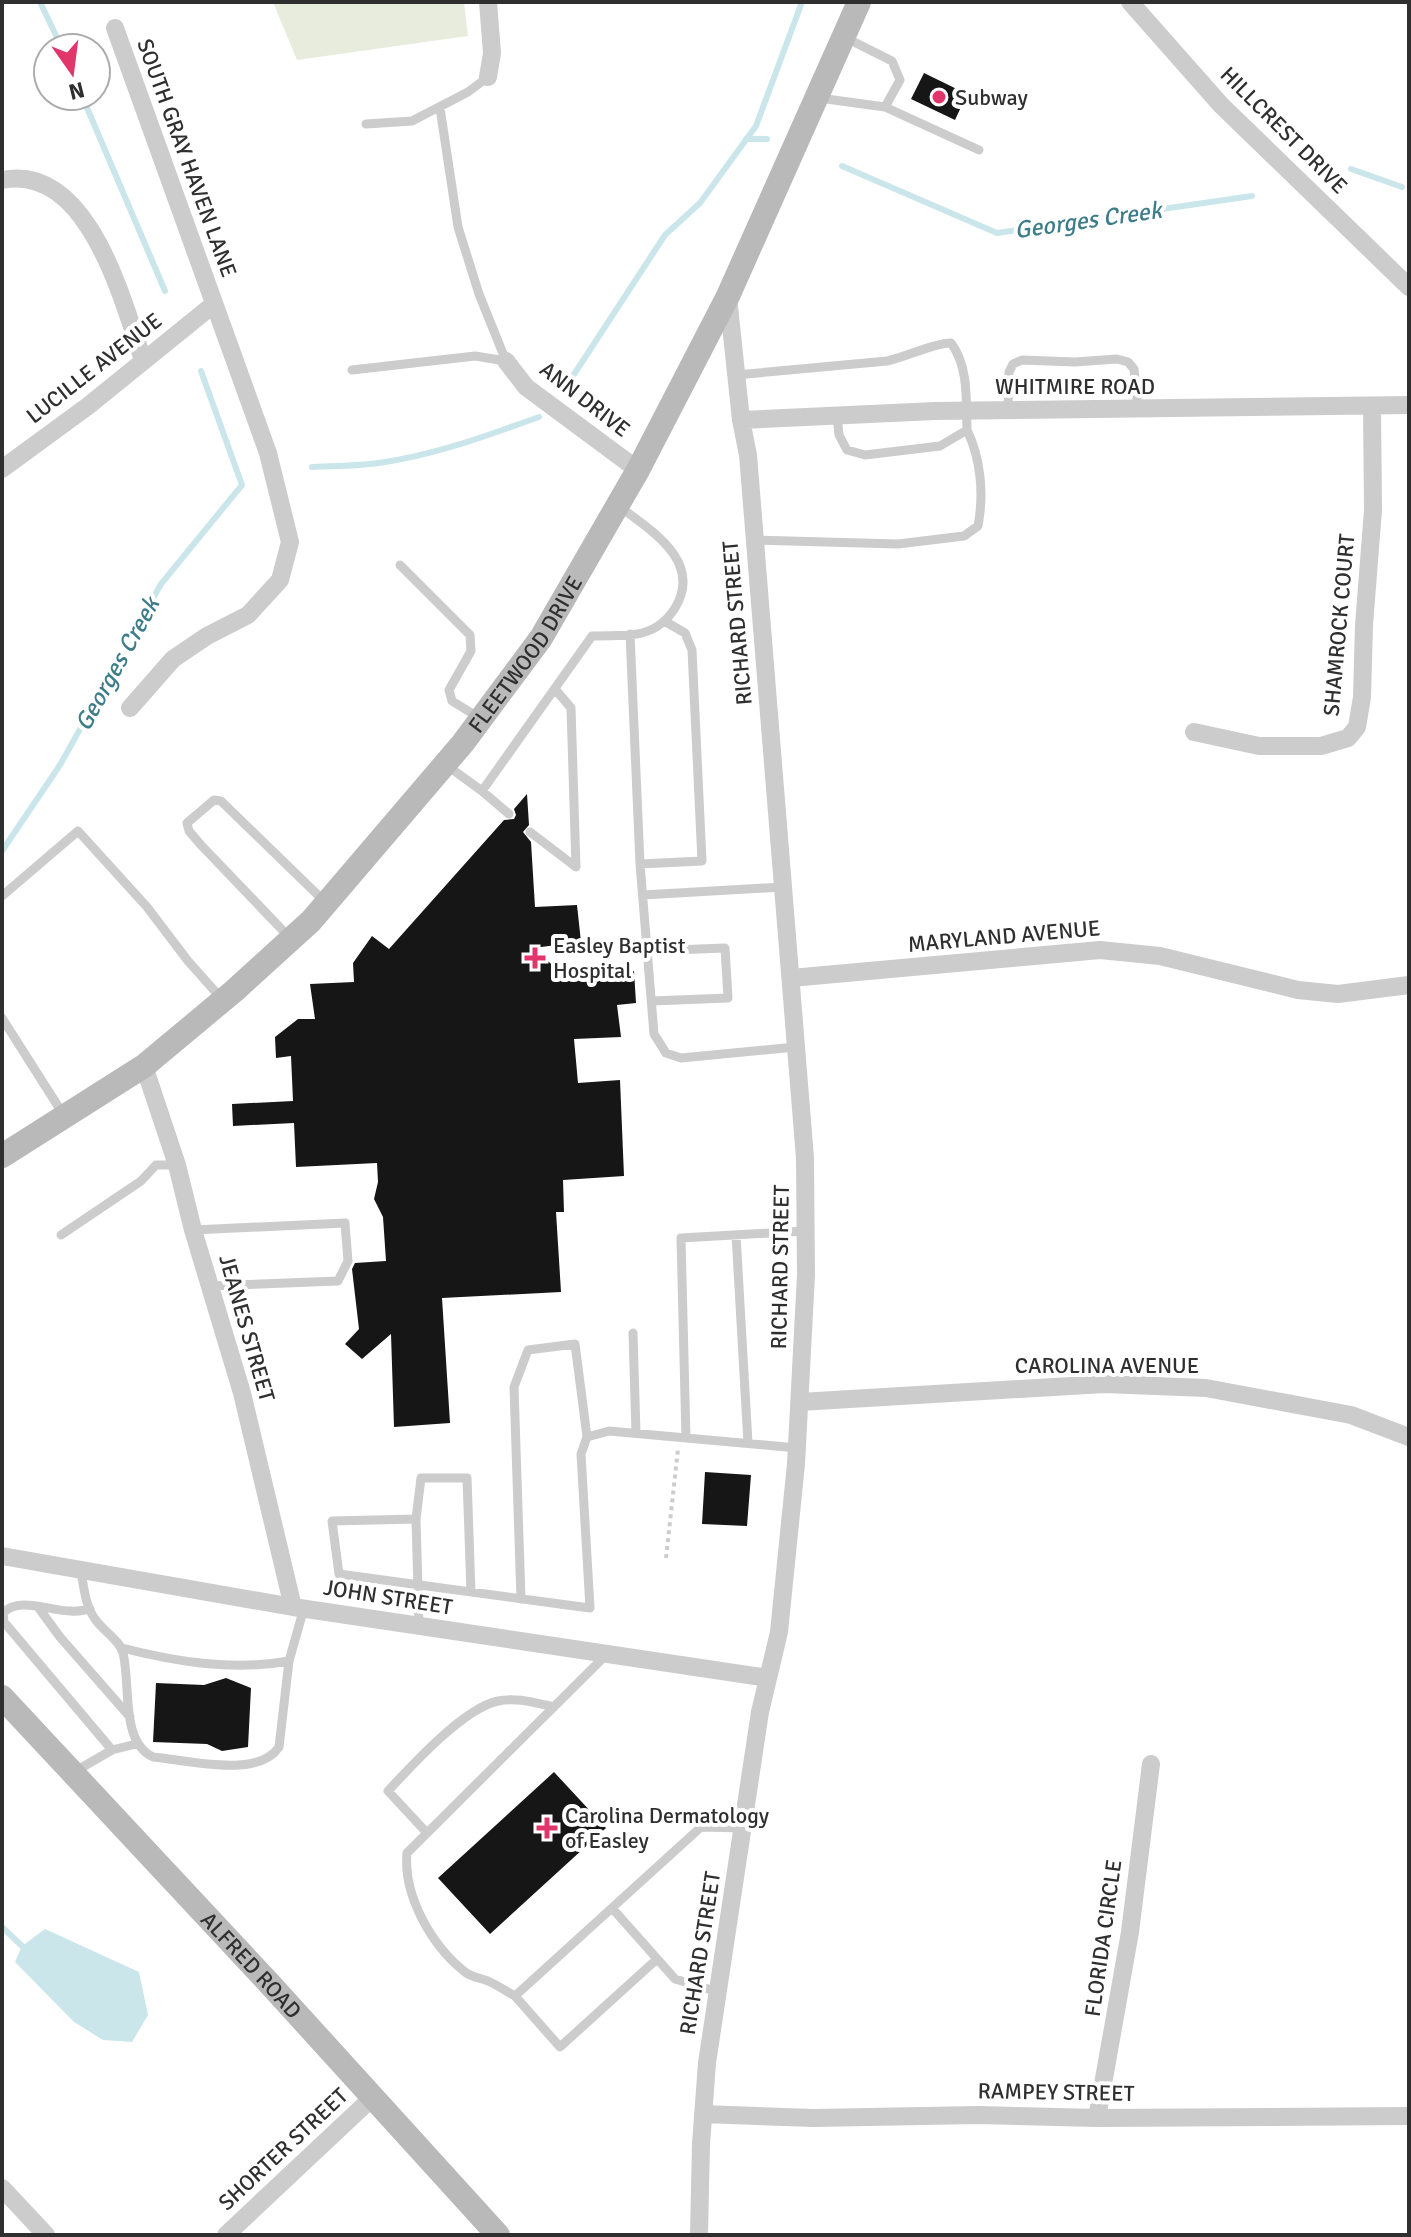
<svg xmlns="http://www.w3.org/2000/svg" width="1411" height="2237" viewBox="0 0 1411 2237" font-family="Signika,sans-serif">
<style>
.green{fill:#e8ecdd}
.water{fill:#cae6eb}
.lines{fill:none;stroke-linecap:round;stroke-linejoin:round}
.stream{stroke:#cae6eb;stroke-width:6}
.building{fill:#161616}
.path{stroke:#ccc;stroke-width:4;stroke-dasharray:4 4;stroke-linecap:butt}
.lane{stroke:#ccc;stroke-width:9}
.street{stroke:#ccc;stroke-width:18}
.secondary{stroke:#b9b9b9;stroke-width:24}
.poi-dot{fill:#e1366b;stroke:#fff;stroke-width:3}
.labels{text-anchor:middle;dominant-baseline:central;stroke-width:8;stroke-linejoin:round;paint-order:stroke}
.poi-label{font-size:22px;fill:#2f2f2f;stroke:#fff;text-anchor:start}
.street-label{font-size:22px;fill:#2f2f2f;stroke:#fff}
.water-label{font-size:24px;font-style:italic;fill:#3d7d89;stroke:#fff}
</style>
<rect width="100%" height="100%" fill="#fff"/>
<path class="green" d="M273,2h191l4,34 -171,24z"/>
<path class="water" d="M45,1929l94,43 9,43 -16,27 -29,-2 -29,-18 -59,-60 7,-16z"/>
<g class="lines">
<path class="stream" d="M40,2l22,46
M82,96l83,195
M746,139h21
M842,166l155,67 255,-37
M1351,169l51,18
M569,382l96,-147 35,-32 56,-77 46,-124
M312,467c22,-1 45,-1 67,-4 56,-8 107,-27 160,-46
M2,851l58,-86 101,-181 81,-99 -41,-114
M2,1927l20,19"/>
</g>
<path class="building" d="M924,73l43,21 -12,26 -44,-21z
M527,794l2,31 -6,7 8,10 4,65 42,-2 4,37 -48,6 33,29 68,-6 2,32 -19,2 4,32 -47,2 4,44 42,-3 4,96 -61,4 1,32h-8l5,80 -119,6 8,125 -56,4 -3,-93 -29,25 -17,-15 14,-15 -7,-60 3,-6 31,-2 -3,-44 -9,-18 4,-17 -1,-19 -81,4 -2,-44 -61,3 -1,-22 61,-3 -2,-45 -15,2 -1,-21 23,-18h17l-5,-35 44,-2 -1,-19 19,-27 17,13 115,-129 10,-1 2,-4 -2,-6z
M705,1472l46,3 -4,51 -45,-2z
M226,1678l25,10 -3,59 -26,4 -15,-7 -54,-2 3,-59 48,2z
M554,1772l52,56 -116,106 -52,-56z"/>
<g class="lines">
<path class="path" d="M666,1558l12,-109"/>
<path class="lane" d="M819,98l66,9 15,-27 -8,-19 -46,-23
M885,107l94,43
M440,108l18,119 21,67 27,67
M366,124l46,-3 56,-29 20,-15
M352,370l123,-14 31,5
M736,375l151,-14c20,-4 46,-18 64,-18 18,24 15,58 16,87l-27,16 -75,9 -18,-5 -8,-15 -2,-20
M1008,410l1,-38 4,-8 9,-4 53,2 42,-3 11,3 6,7 4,40
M755,540l143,4 66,-8 14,-10c6,-32 3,-67 -11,-96
M400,565l70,70 1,16 -22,39 3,11 26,16
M630,634l10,230 62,-3 -10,-211 -7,-17 -19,-11
M445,764l37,27 110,-155c16,-1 35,1 50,-3 15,-4 25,-12 33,-25 28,-46 -23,-77 -55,-101
M482,791l27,23
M530,832l46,35 -5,-159 -16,-19
M640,864l14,170 12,19 15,5 115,-11
M643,895l140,-8
M2,896l76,-65 69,76 41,54 33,37
M290,938l-89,-93 -12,-14 -2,-8 27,-23 7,1 103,100
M648,951l77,-3 3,50 -76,3
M2,1018l61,96
M193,1230l152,-7 3,38 -10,20 -128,5
M61,1235l80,-54 15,-16h21
M736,1235l12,208
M633,1333l3,100
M686,1438l-5,-200 125,-7
M416,1519l5,-41h46l4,114
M81,1571c3,17 4,34 14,48 8,12 25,21 28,34 8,31 -3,89 30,104 34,3 105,22 126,-10l10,-86 15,-53
M521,1599l-7,-212 14,-37 47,-6 12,93
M38,1607l22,30 70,80
M90,1609c-6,1 -13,3 -19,2 -21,0 -53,-15 -68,2l1,9 108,128
M419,1626l-3,-107 -84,2 7,53c83,11 167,23 251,34l-9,-154 6,-17 22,-6 188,17
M122,1648c55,14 111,23 167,13
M606,1655l-199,198c-4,43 25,93 58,119 6,5 15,6 23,9 9,4 18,10 27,15l186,-169 43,1
M74,1772l38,-22 24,-6
M427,1833l-39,-42c24,-26 76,-83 110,-90 19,-4 37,2 56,6
M612,1908l63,71 43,13
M515,1996l45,51 97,-88"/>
<path class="street" d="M1130,2l91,103 188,182
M115,28l153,425 22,89 -10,38 -32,35 -41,21 -34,23 -43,49
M488,77l4,-24 -4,-51
M2,180c86,-17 120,119 141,180
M506,361l20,26 112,83
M741,420l194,-9 474,-6
M2,469l86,-63 126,-102
M1194,732l65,14h62l27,-8 9,-11 5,-30 2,-72 9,-115 -1,-104
M791,978l309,-28 60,6 138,34 40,4 71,-9
M144,1066l33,99 16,65 49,163 51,214
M800,1402l304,-18 102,4 145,27 58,22
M2,1556l291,51 475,71
M703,2114l110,4 165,-3 119,3 312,-2
M1097,2118l33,-186 21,-168
M2,2188l44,47
M226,2235l147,-138
M699,2235l2,-91 6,-81 53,-351 19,-80 17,-168 10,-189 -1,-117 -57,-703 -7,-35 -13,-123"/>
<g class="secondary">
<path id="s1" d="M2,1156l142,-90 90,-75 77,-70 152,-178 78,-105 97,-168 90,-174 131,-294"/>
<path id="s2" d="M2,1697l266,285 230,253"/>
</g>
</g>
<g class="poi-dot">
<circle cx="939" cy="97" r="8"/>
<path d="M531 946h8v8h8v8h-8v8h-8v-8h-8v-8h8z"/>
<path d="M543 1816h8v8h8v8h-8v8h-8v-8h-8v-8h8z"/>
</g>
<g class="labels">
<g class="poi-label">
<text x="955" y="97">Subway</text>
<text x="553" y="945">Easley Baptist<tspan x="553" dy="25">Hospital</tspan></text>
<text x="565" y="1815">Carolina Dermatology<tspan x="565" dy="25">of Easley</tspan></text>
</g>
<g class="street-label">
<text transform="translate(1284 130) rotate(45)">HILLCREST DRIVE</text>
<text transform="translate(187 158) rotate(70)">SOUTH GRAY HAVEN LANE</text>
<text transform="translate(94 368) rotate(-38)">LUCILLE AVENUE</text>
<text x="1075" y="386">WHITMIRE ROAD</text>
<text transform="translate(585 399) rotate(38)">ANN DRIVE</text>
<text transform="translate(737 623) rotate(-95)">RICHARD STREET</text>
<text transform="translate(1339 625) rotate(-85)">SHAMROCK COURT</text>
<text stroke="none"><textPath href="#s1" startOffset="732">FLEETWOOD DRIVE</textPath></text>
<text transform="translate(1004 936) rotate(-5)">MARYLAND AVENUE</text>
<text transform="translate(780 1267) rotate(-89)">RICHARD STREET</text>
<text transform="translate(247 1328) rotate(74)">JEANES STREET</text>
<text x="1107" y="1365">CAROLINA AVENUE</text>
<text transform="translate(388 1597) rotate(9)">JOHN STREET</text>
<text transform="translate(1103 1938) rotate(-82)">FLORIDA CIRCLE</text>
<text transform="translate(700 1953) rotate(-81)">RICHARD STREET</text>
<text stroke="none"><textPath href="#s2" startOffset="366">ALFRED ROAD</textPath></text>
<text transform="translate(1056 2092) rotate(1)">RAMPEY STREET</text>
<text transform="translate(283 2149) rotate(-43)">SHORTER STREET</text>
</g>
<g class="water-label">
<text transform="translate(1088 220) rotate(-8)">Georges Creek</text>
<text transform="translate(117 664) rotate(-61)">Georges Creek</text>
</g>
</g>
<rect width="1411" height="2237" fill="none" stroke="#2f2f2f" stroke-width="8"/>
<g transform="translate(72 72) rotate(166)"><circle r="38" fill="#ffffff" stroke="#acacac" stroke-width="2"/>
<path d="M0-6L14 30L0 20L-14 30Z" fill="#e1366b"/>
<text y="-12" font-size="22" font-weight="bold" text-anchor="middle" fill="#2f2f2f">N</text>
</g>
</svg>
